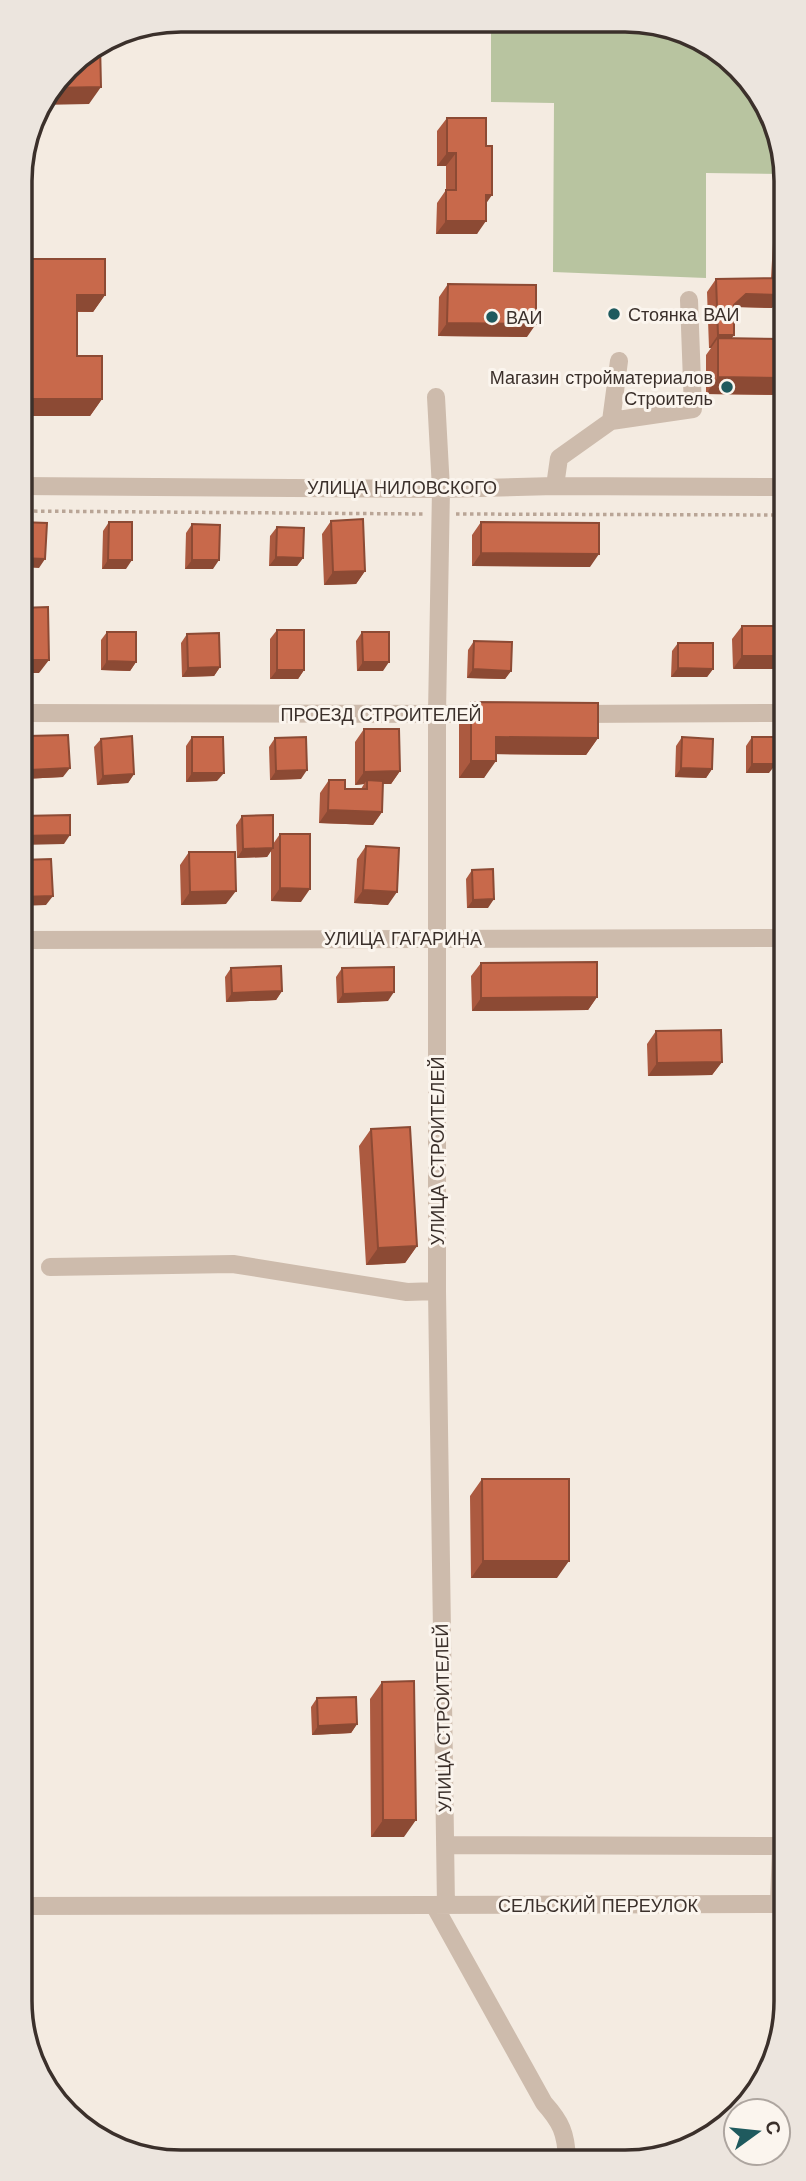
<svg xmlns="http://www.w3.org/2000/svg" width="806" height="2181" viewBox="0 0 806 2181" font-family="'Work Sans',sans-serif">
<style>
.green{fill:#b8c4a0}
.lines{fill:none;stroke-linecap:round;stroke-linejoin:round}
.path{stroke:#b9a596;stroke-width:3.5;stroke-dasharray:3.5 3.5;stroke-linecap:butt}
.minor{stroke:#cdbbac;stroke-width:18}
.wall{fill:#ac5a40}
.shaded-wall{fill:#8c4a34}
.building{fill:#c8694b;stroke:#8c4a34;stroke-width:2}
.poi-dot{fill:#1f5a5e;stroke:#fbf5ee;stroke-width:2.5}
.labels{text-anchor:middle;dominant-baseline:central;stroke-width:6;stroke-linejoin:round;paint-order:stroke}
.poi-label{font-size:18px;fill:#3b302b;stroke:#fbf5ee;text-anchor:start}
.street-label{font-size:18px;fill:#3b302b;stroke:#fbf5ee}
.rim{fill:none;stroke:#3b302b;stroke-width:3.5}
</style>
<rect width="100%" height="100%" fill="#f4ebe1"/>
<path class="green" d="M491,21l167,1 81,44 45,82v26l-78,-1v105l-153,-6 1,-169 -63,-1z"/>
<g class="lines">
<path class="path" d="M20,511l404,3
M456,514l328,1"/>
<path class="minor" d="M436,397l5,92 -4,225v577l9,615
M611,421l8,-60
M20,486l421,3 114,-3 229,1
M555,486l4,-28 52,-37 82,-12 -4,-109
M20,713l467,1
M574,714l210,-1
M21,940l764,-2
M50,1267l183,-3 174,28 30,-1
M434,1905l110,198c17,19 22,30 23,56
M22,1906l757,-2 2,-58 -336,-1"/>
</g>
<path class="wall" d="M447,118l39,86 -9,30h-41l1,-31 9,-13v-24h-9v-35z
M784,195v96h-3v4l-9,13 -35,-1 -3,3 -3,28 53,1v56l-78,-1v-39l5,-7h-2l-2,-56 9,-13 55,-1 4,-70z
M24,259l81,36 -12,17h-16v44l25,43 -12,17h-70v-151z
M448,284l79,53 -89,-1 1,-39z
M331,521l34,50 -9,13 -32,1 -2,-51z
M109,522l17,47h-24l1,-38z
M481,522l109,45 -118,-1v-31z
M192,524l21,45h-28l1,-36z
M277,527l26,31 -6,8h-28l1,-30z
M742,626h42l-51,43 -1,-30z
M277,630l27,40 -6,9h-28v-40z
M107,632l29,30 -6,9 -29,-1v-30z
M362,632l21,39h-26l-1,-30z
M187,634l33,33 -6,9 -32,1 -1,-34z
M474,641l37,30 -6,8 -38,-1 1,-28z
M678,643l35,26 -6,8h-36l1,-26z
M471,702l127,36 -12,17 -90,-1 -12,24h-25v-59z
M364,729l36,42 -9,13h-8l-1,28 -9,13 -54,-2 1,-30 9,-13 16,9h16l3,-5 -9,1v-43z
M28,736l35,41 -40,2 -1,-34z
M192,737l25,44 -31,1v-36z
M682,737l30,32 -6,9 -31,-1 1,-31z
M752,737l17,36h-23v-27z
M275,738l26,41 -31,1 -1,-33z
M101,739l33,35 -6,9 -31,2 -3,-38z
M242,816l31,28 7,-10 21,68 -30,-1v-50l-4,6 -30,1 -1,-33z
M366,846l22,59 -34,-2 3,-44z
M189,852l37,52 -45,1 -1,-40z
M472,870l16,38h-21l-1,-29z
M481,963l116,34 -9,13 -116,1 -1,-35z
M231,968l51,23 -6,9 -50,2 -1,-25z
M342,968l46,33 -51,2 -1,-26z
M656,1031l66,31 -10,13 -64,1 -1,-32z
M371,1129l46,117 -12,17 -39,2 -7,-119z
M482,1479l75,99h-86l-1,-82z
M382,1682l22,155h-33l-1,-138z
M317,1698l40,26 -6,9 -39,2 -1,-28z"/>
<path class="shaded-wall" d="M101,87l-12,17 -50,1 13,-17z
M447,153h9l-10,13h-9z
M486,195h6l-9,13z
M446,221h40l-9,13h-41z
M780,278h4v13h-14z
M746,294l35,1 -9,13 -35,-1 -13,12 10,-14z
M77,295h28l-12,17 -28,-1z
M447,323l89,1 -9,13 -89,-1z
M718,335h16l-9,13 -7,-10 -7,10h-2z
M718,377l66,1v17l-78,-1z
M24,399h78l-12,17h-70v-12z
M481,553l118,1 -9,13 -118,-1z
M276,557l27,1 -6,8h-28z
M20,558l25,1 -6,9 -19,-1z
M108,560h24l-6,9h-24z
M192,560h27l-6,9h-28z
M365,571l-9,13 -32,1 9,-13z
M742,656h42v13h-51z
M20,660h29l-10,13h-19z
M107,661l29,1 -6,9 -29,-1z
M363,662h26l-6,9h-26z
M220,667l-6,9 -32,1 6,-9z
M678,668l35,1 -6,8h-36z
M473,669l38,2 -6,8 -38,-1z
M277,670h27l-6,9h-28z
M496,737l102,1 -12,17 -102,-1z
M471,761h25l-12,17h-25z
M752,764h24l-7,9h-23z
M70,768l-7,9 -40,2 6,-9z
M681,768l31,1 -6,9 -31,-1z
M307,770l-6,9 -31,1 6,-9z
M400,771l-9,13h-24v-4l-3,4 -9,1 9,-13z
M192,773h32l-7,8 -31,1z
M134,774l-6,9 -31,2 6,-9z
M328,810l54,2 -9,13 -54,-2z
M70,835l-6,9 -43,1v-9z
M273,848l-6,9 -30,1 6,-9z
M280,888l30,1 -9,13 -30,-1z
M363,890l34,2 -9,13 -34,-2z
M236,891l-10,13 -45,1 9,-13z
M53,896l-7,9 -25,1v-9z
M494,899l-6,9h-21l6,-8z
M282,991l-6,9 -50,2 6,-9z
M394,992l-6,9 -51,2 6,-9z
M597,997l-9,13 -116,1 9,-13z
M722,1062l-10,13 -64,1 9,-13z
M417,1246l-12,17 -39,2 12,-17z
M483,1561h86l-12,17h-86z
M357,1724l-6,9 -39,2 6,-9z
M383,1820h33l-12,17h-33z"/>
<path class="building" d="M100,43l1,44 -49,1 22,-29z
M447,118h39v28h6v49h-6v26h-40v-31h10v-37h-9z
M784,197v81h-4l1,17 -35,-1 -12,11v30h-16l-2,-56 64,-1z
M24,259h81v36h-28v61h25v43h-78z
M448,284l88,1v39l-89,-1z
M718,338l66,1v39l-66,-1z
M363,519l2,52 -32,1 -2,-51z
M20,522l27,1 -2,36 -25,-1z
M109,522h23v38h-24z
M481,522l118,1v31l-118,-1z
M192,524l28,1 -1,35h-27z
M277,527l27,1 -1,30 -27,-1z
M48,607l1,53h-29v-52z
M742,626h42v30h-42z
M277,630h27v40h-27z
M107,632h29v30l-29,-1z
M362,632h27v30h-26z
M219,633l1,34 -32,1 -1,-34z
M474,641l38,1 -1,29 -38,-2z
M678,643h35v26l-35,-1z
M471,702l127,1v35l-102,-1v24h-25z
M364,729h35l1,42 -36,1z
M68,735l2,33 -41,2 -1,-34z
M132,736l2,38 -31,2 -2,-37z
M192,737h31l1,36h-32z
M306,737l1,33 -31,1 -1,-33z
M682,737l31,2 -1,30 -31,-1z
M752,737h23l1,27h-24z
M329,780h16v9h22v-9l16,1 -1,31 -54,-2z
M70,815v20l-49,1v-20z
M273,815v33l-30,1 -1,-33z
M280,834h30v55l-30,-1z
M366,846l33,2 -2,44 -34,-2z
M189,852h46l1,39 -46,1z
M51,859l2,37 -32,1v-37z
M493,869l1,30 -21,1 -1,-30z
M597,962v35l-116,1v-35z
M281,966l1,25 -50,2 -1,-25z
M394,967v25l-51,2 -1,-26z
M721,1030l1,32 -65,1 -1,-32z
M410,1127l7,119 -39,2 -7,-119z
M482,1479h87v82h-86z
M414,1681l2,139h-33l-1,-138z
M356,1697l1,27 -39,2 -1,-28z"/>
<g class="poi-dot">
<circle cx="614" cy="314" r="7"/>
<circle cx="492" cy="317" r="7"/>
<circle cx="727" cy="387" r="7"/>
</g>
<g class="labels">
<g class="poi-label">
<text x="628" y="314">Стоянка ВАИ</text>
<text x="506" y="317">ВАИ</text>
<text x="713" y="377" text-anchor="end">Магазин стройматериалов<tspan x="713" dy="21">Строитель</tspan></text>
</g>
<g class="street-label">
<text x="402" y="487">УЛИЦА НИЛОВСКОГО</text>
<text x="381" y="714">ПРОЕЗД СТРОИТЕЛЕЙ</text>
<text x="403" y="938">УЛИЦА ГАГАРИНА</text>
<text transform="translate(437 1151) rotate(-90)">УЛИЦА СТРОИТЕЛЕЙ</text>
<text transform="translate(443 1718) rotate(-91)">УЛИЦА СТРОИТЕЛЕЙ</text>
<text x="598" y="1905">СЕЛЬСКИЙ ПЕРЕУЛОК</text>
</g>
</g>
<path d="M0 0H806V2181H0ZM181 32H625A149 149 0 0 1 774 181V2001A149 149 0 0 1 625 2150H181A149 149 0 0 1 32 2001V181A149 149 0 0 1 181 32Z" fill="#ece5de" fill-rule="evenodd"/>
<path class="rim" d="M181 32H625A149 149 0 0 1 774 181V2001A149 149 0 0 1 625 2150H181A149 149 0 0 1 32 2001V181A149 149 0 0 1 181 32Z"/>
<g transform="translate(757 2132) rotate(75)"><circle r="33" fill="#fbf5ee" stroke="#aea6a0" stroke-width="2"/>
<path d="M0-5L12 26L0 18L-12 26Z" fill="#1f5a5e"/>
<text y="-10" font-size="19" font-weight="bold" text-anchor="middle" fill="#3b302b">С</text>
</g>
</svg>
